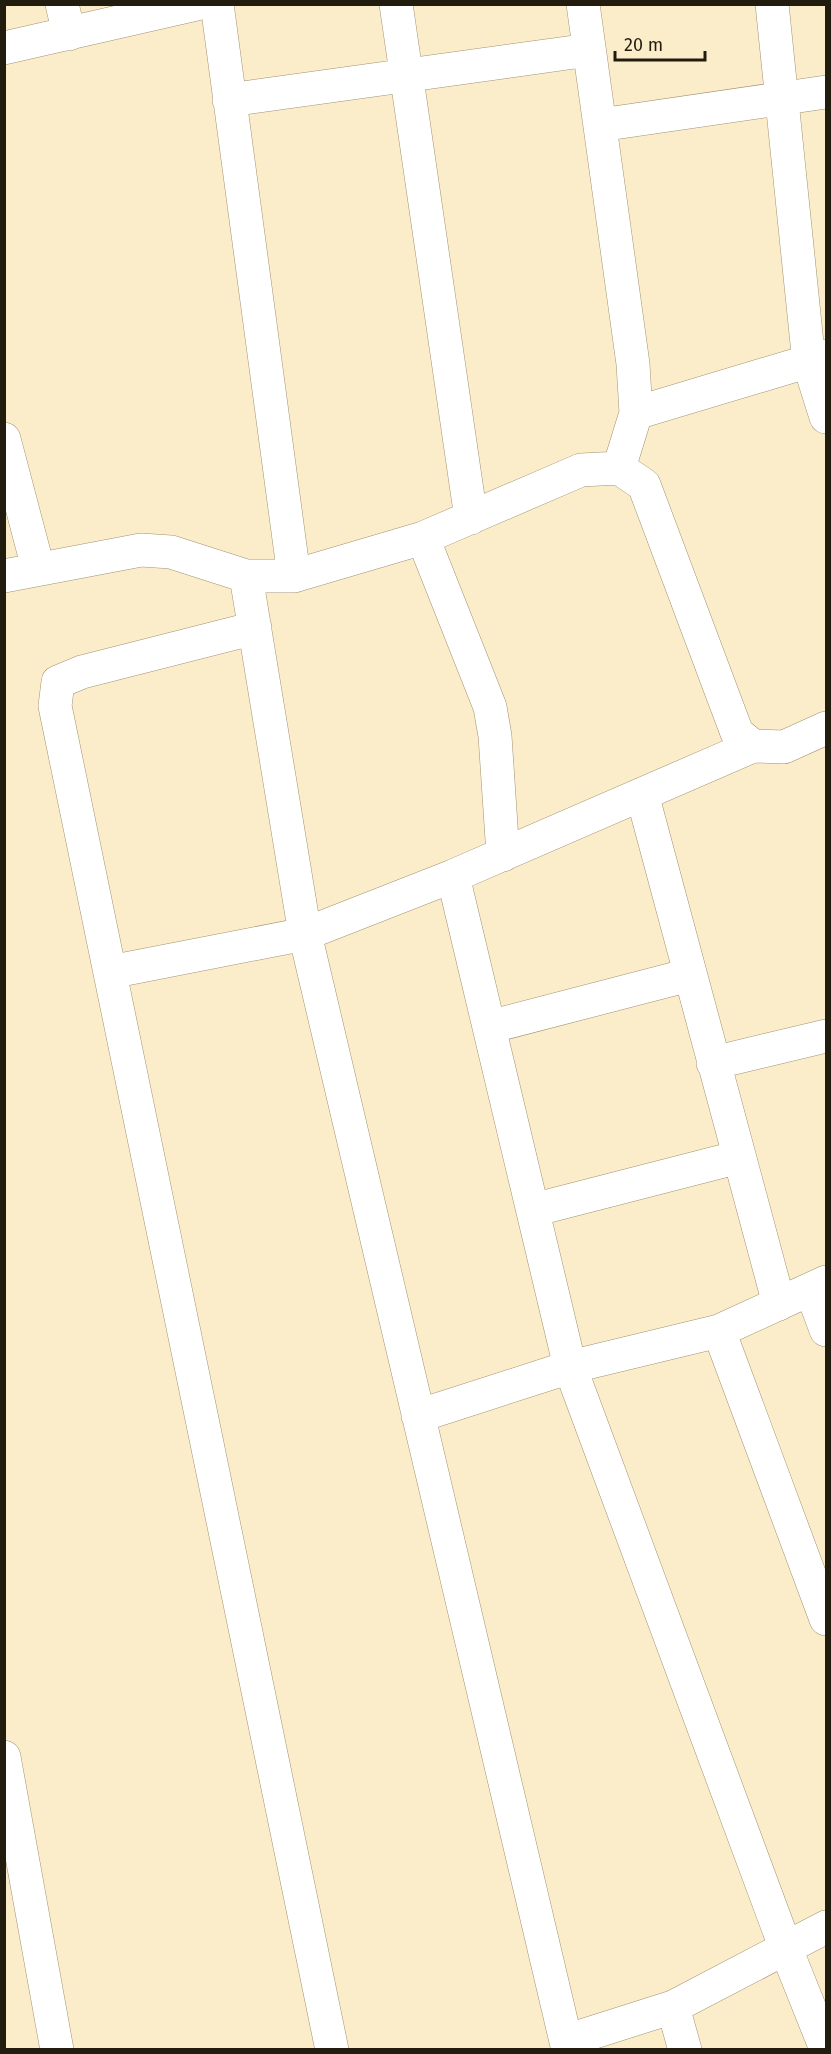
<svg xmlns="http://www.w3.org/2000/svg" width="831" height="2054" viewBox="0 0 831 2054" font-family="'Fira Sans',sans-serif">
<style>
.lines{fill:none;stroke-linecap:round;stroke-linejoin:round}
.minor-casing{stroke:#a19372;stroke-width:34}
.minor{stroke:#fff;stroke-width:33}
</style>
<rect width="100%" height="100%" fill="#fcedca"/>
<g class="lines">
<defs>
<path id="minor" d="M62,4l7,30
M217,4l77,572
M396,4l75,514
M583,4l50,360 3,49 -17,55
M772,4l37,359 17,54
M4,48l193,-44
M229,100l360,-50
M600,125l226,-33
M636,413l190,-57
M4,439l34,129
M423,538l67,169 5,29 8,119
M4,576l137,-26 30,2 75,24h48l129,-38 158,-68 38,-2 25,17 93,248 16,13 31,1 42,-19
M246,576l59,358 263,1116
M255,628l-173,44 -24,10 -3,24 277,1344
M642,794l137,510
M453,876l117,491 216,582 40,100
M110,972l195,-38 148,-58 300,-130
M489,1027l200,-52
M713,1063l113,-27
M533,1210l206,-53
M811,1289l15,41
M719,1331l107,288
M418,1416l152,-49 149,-36 107,-49
M4,1757l53,293
M673,2007l12,43
M566,2041l107,-34 153,-80"/>
</defs>
<use href="#minor" class="minor-casing"/>
<use href="#minor" class="minor"/>
</g>
<rect width="831" height="2054" fill="none" stroke="#221c0f" stroke-width="12"/>
<path d="M615 51v9h90v-9" fill="none" stroke="#221c0f" stroke-width="3"/>
<text x="624" y="51" font-size="18" fill="#221c0f" stroke="#fcedca" stroke-width="4.5" paint-order="stroke">20 m</text>
</svg>
